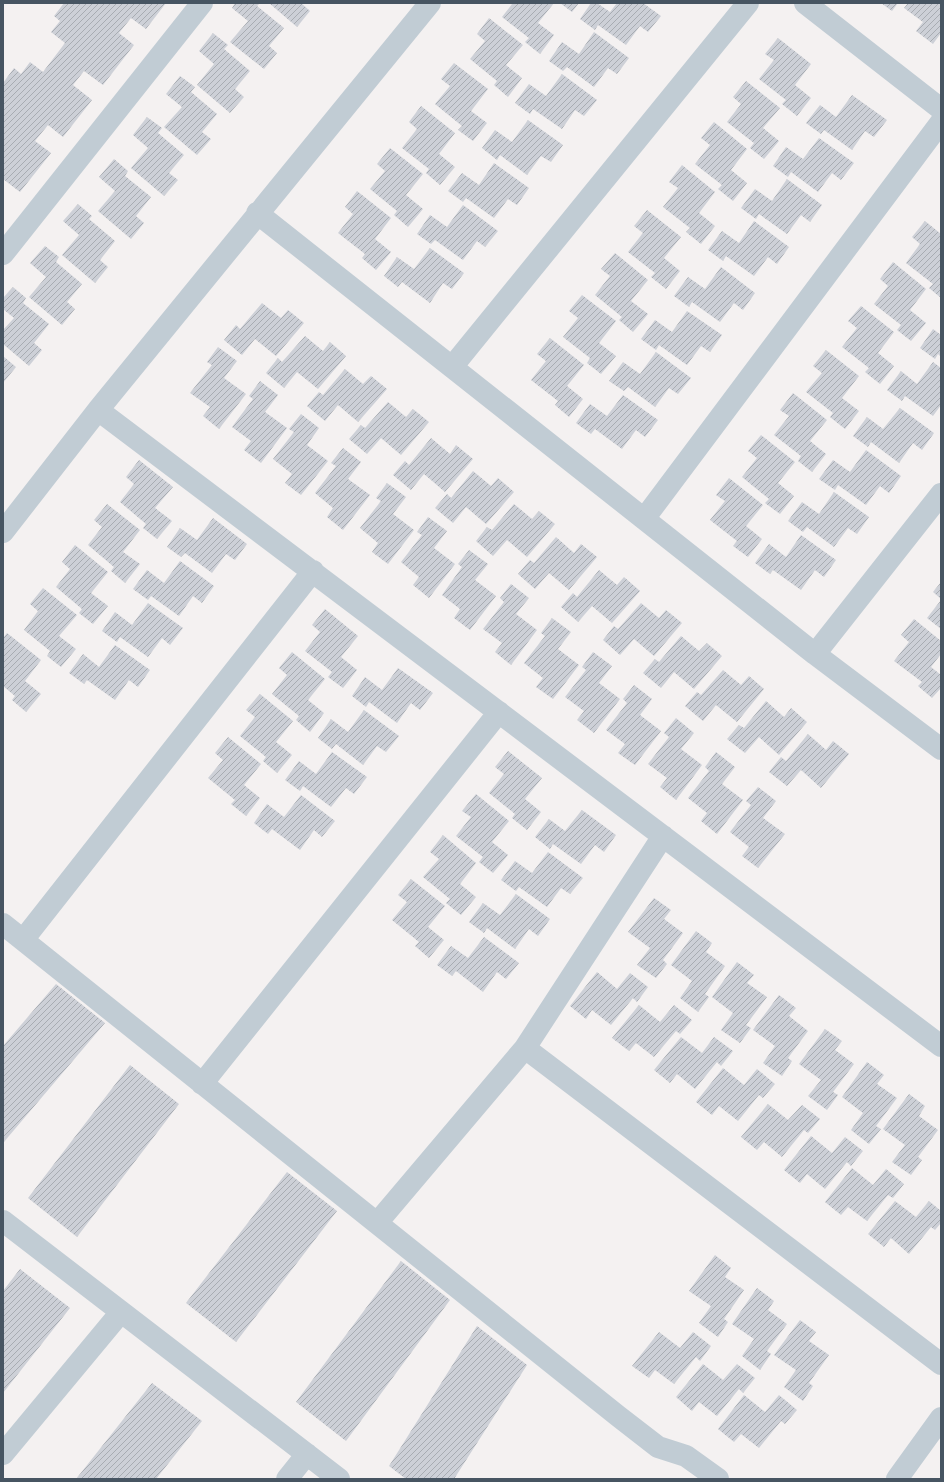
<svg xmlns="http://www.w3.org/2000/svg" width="944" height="1482" viewBox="0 0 944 1482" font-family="'Golos Text',sans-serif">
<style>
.building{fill:url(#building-hatch)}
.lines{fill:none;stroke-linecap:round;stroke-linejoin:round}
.street{stroke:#c1ccd4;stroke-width:22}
</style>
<defs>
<pattern id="building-hatch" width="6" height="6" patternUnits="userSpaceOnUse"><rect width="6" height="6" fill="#cdd0d7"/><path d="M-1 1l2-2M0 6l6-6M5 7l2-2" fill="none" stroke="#a8acb2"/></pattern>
</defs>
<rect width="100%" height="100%" fill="#f4f1f1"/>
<path class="building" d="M64,3h102l-20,26 -15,-11 -12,15 15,12 -31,40 -19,-14 -11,14 19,15 -29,37 -15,-12 -13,16 16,12 -31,39 -17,-13v-96l11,-15 7,6 9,-12 13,10 22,-29 -14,-11 9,-11 -6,-5z
M235,3h25l-3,3 27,22 -15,18 8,7 -13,16 -34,-27 18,-21 -16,-13z
M269,3h32l9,8 -13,16z
M513,3h41l-16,20 16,12 -14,19 -15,-12 4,-4 -27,-21z
M560,3h19l-7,9z
M591,3h6l13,9 7,-9h26l18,13 -13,16 -8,-6 -14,19 -28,-20 -3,5 -15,-11z
M881,3h17l-6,8z
M908,3h33v30l-8,11 -17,-13 7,-9 -19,-14z
M489,18l34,27 -17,20 16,13 -14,19 -14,-12 3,-4 -27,-22 15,-18 -8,-7z
M594,32l35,26 -12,16 -9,-6 -14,19 -27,-20 -4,4 -14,-10 13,-19 17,12z
M213,33l15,12 -4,4 26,22 -15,18 9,8 -14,16 -33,-28 17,-21 -15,-13z
M778,38l33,26 -16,21 16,13 -14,18 -15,-12 4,-4 -27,-21 15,-19 -9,-6z
M454,63l34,26 -17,22 16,12 -14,18 -15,-11 4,-4 -27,-22 15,-18 -9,-7z
M562,74l35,26 -13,16 -9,-6 -13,19 -29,-20 -3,5 -15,-11 14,-19 17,12z
M180,76l15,11 -4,5 26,22 -15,18 9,7 -14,16 -33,-28 18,-20 -16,-13z
M746,81l34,27 -17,20 16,13 -15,18 -14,-11 4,-5 -27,-21 14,-18 -8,-7z
M852,95l35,25 -13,17 -9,-6 -13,19 -28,-20 -3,4 -15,-11 14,-18 16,12z
M421,106l34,27 -16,21 16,13 -15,18 -14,-12 3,-4 -27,-21 15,-19 -8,-7z
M147,117l15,11 -4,5 26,22 -15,18 9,7 -14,16 -33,-28 17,-20 -15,-13z
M528,120l35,25 -12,17 -10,-6 -14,19 -27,-20 -3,5 -15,-12 13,-18 17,12z
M714,122l33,27 -16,21 16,13 -14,18 -15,-12 4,-4 -27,-21 15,-19 -9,-7z
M819,138l35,25 -13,17 -9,-7 -14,19 -27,-20 -3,5 -15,-11 13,-19 17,12z
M390,148l33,26 -17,21 17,14 -15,18 -14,-12 3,-4 -27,-22 15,-18 -8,-7z
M114,159l14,12 -3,5 26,21 -15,19 8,7 -13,16 -33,-28 17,-20 -16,-14z
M494,163l35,25 -12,17 -9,-6 -14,19 -28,-20 -3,4 -15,-11 14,-18 17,12z
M682,165l33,27 -16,21 16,13 -14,18 -15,-12 4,-4 -27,-21 15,-19 -9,-6z
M787,179l35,26 -12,17 -9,-7 -14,19 -28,-20 -3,5 -15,-11 14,-19 17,12z
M357,191l34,27 -16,21 16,13 -15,18 -14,-12 3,-4 -27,-21 15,-19 -8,-7z
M78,204l14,12 -3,3 26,22 -15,19 8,7 -13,16 -33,-28 17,-20 -16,-14z
M463,205l35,26 -13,16 -8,-6 -14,19 -28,-20 -4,4 -14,-10 13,-19 17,12z
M647,210l34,27 -17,21 16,13 -14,18 -15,-12 4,-4 -27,-21 15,-19 -9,-7z
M754,221l35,26 -12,17 -9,-7 -14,19 -28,-20 -3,5 -15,-11 14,-19 17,12z
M925,221l16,13v64l-12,-10 4,-4 -27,-21 14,-19 -8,-7z
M45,246l14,11 -3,5 26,22 -15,18 8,7 -13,16 -33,-28 17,-20 -16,-14z
M430,248l34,25 -12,16 -9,-6 -13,20 -28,-21 -4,5 -14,-11 13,-19 17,12z
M615,253l33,27 -17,21 17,13 -15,18 -14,-12 3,-3 -27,-22 15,-19 -9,-7z
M893,262l33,27 -16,21 16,13 -15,18 -14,-11 4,-5 -27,-21 14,-18 -8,-7z
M721,267l34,26 -12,17 -9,-7 -14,19 -28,-20 -3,5 -15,-11 14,-19 17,12z
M13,287l13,11 -3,5 26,21 -15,19 8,7 -13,16 -26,-22v-14l11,-12 -11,-9v-11z
M582,295l34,26 -17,22 17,13 -15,18 -14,-11 3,-5 -27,-21 15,-19 -9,-7z
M262,303l19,15 7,-8 16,13 -28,33 -21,-17 -13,16 -18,-15 12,-15 4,4z
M861,306l33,26 -16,21 16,13 -14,18 -15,-12 4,-4 -27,-21 15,-19 -9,-7z
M687,311l35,24 -12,17 -9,-6 -14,19 -28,-20 -3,5 -15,-11 14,-19 17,12z
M933,329l8,6v22l-3,-3 -3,5 -15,-11z
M305,336l18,15 7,-9 16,14 -28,33 -21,-17 -13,16 -18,-15 12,-15 4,4z
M550,338l34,27 -17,21 16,13 -14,18 -14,-12 3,-4 -27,-21 15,-19 -9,-7z
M218,347l19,14 -13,17 22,16 -27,35 -16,-13 7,-9 -20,-14 22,-28 -5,-3z
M826,350l33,26 -17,22 17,13 -14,18 -15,-12 3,-4 -27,-21 16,-19 -9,-7z
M656,352l35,26 -13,16 -9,-6 -14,19 -27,-20 -4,4 -15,-10 14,-19 17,12z
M3,356l13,11 -13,16z
M933,362l8,6v37l-8,11 -28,-20 -3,5 -15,-11 14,-19 16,13z
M345,369l18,15 8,-8 16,13 -29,33 -20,-17 -13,16 -18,-15 12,-14 4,3z
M260,381l18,14 -13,17 22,16 -26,35 -17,-13 7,-9 -19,-14 21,-28 -4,-3z
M793,393l34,27 -17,21 16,13 -14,18 -14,-11 3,-5 -27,-21 15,-19 -9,-6z
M623,395l35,25 -13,17 -9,-7 -14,19 -27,-20 -4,5 -15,-11 14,-19 17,12z
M388,402l18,15 7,-8 16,13 -28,33 -20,-17 -14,16 -18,-15 12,-14 4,3z
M900,408l34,25 -12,17 -9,-7 -14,20 -28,-21 -3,5 -15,-11 14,-19 16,12z
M301,414l18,14 -12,17 21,16 -27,34 -16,-12 7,-9 -19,-15 21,-27 -5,-3z
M761,435l34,27 -17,21 16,13 -14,18 -15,-11 4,-4 -27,-22 15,-19 -9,-7z
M431,438l19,16 6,-9 17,14 -28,33 -21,-18 -13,16 -18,-15 12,-14 4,4z
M343,448l18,14 -13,17 22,16 -27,35 -16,-13 6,-9 -18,-15 21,-27 -5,-3z
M866,450l35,26 -12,17 -9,-7 -14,19 -28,-20 -3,5 -16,-11 14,-19 17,12z
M139,460l34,27 -18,21 17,13 -15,18 -14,-11 3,-4 -26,-22 14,-18 -8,-7z
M473,471l18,15 7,-8 16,14 -28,32 -20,-17 -13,16 -18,-15 12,-14 4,4z
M729,478l34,27 -17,21 16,13 -14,18 -15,-11 4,-5 -27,-21 15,-19 -9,-6z
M387,483l19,14 -13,17 21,16 -26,34 -16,-12 6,-9 -18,-15 21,-27 -5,-3z
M834,492l35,25 -12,17 -9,-6 -14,19 -27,-20 -4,5 -15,-11 14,-19 17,12z
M107,504l33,26 -17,22 17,12 -15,19 -14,-12 3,-4 -26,-22 14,-18 -8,-7z
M514,504l18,15 7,-8 16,13 -28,33 -20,-17 -14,16 -17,-15 11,-14 5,3z
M428,517l19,14 -13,17 21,16 -26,34 -16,-13 6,-8 -18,-15 21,-27 -5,-3z
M213,518l34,26 -12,16 -9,-6 -14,19 -27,-20 -4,4 -14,-10 13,-19 17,12z
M801,535l35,25 -12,17 -9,-7 -14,20 -28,-20 -3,4 -15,-11 14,-19 17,13z
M556,537l18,16 7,-9 16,13 -28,33 -20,-17 -14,16 -17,-15 12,-14 4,3z
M75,545l33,27 -17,21 17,13 -15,18 -14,-11 3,-4 -26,-22 14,-18 -8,-7z
M469,550l19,14 -13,16 21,16 -26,34 -16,-12 6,-9 -18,-14 20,-28 -4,-3z
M180,561l34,25 -12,17 -9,-7 -14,20 -28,-20 -3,4 -15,-11 14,-19 17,13z
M599,570l18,15 7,-8 16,14 -28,32 -20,-17 -14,16 -17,-15 12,-14 4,4z
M941,582v17l-8,-7z
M511,584l18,14 -13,16 21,16 -26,35 -16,-13 7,-9 -19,-14 21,-27 -4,-4z
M43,588l34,27 -18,21 17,13 -15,18 -14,-11 3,-5 -26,-21 14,-19 -8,-7z
M941,600v29l-14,-11z
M148,603l35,25 -13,17 -8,-7 -14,19 -28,-20 -3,5 -15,-11 13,-19 17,13z
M641,603l18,15 7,-8 16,13 -28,33 -20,-17 -14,16 -17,-15 11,-14 4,3z
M325,609l33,27 -17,21 16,13 -14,18 -15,-11 4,-5 -27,-21 15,-19 -8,-7z
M552,618l19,14 -13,17 21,16 -26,34 -17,-12 7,-9 -19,-15 21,-27 -4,-3z
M914,619l27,22v13l-10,13 10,8v13l-9,10 -14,-12 4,-4 -28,-21 15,-19 -8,-7z
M7,633l34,27 -16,21 16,13 -15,18 -14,-12 3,-4 -12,-10v-48z
M681,636l18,15 8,-8 15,13 -28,33 -20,-17 -13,16 -18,-15 12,-14 4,3z
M115,645l35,25 -12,17 -9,-7 -14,20 -28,-20 -3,4 -15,-11 14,-19 16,13z
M292,652l33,27 -17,21 16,13 -14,19 -14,-12 3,-4 -27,-22 15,-19 -8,-7z
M593,652l19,14 -13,17 21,16 -26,34 -17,-13 7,-9 -19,-14 21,-27 -4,-3z
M398,668l35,25 -13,17 -9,-7 -14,20 -28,-21 -3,5 -14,-11 13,-19 17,13z
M723,670l18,15 8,-9 15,13 -27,33 -21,-17 -13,16 -18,-15 12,-14 4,3z
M634,685l18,14 -12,16 21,16 -26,34 -17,-12 7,-9 -19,-14 21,-27 -4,-4z
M260,694l33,27 -17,21 16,13 -15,18 -14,-12 3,-4 -26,-21 15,-19 -9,-7z
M766,701l18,16 7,-9 16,14 -28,33 -20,-18 -14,16 -18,-14 12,-14 5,3z
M364,710l35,26 -13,16 -9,-6 -14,19 -27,-21 -4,5 -14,-11 13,-19 17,13z
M676,718l18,15 -13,16 21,16 -26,35 -16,-13 7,-9 -19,-14 21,-27 -5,-4z
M808,734l18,16 7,-9 16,13 -28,34 -20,-18 -14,16 -18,-14 12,-15 5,4z
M228,737l33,27 -17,21 16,13 -14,18 -15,-12 4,-4 -27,-22 15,-18 -8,-7z
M508,751l34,27 -17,21 16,13 -14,18 -15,-12 3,-4 -26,-21 15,-19 -9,-7z
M332,752l35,25 -13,17 -8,-6 -15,19 -28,-21 -3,5 -15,-11 14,-19 17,13z
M716,752l19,15 -13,17 21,16 -26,34 -16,-13 6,-8 -19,-15 21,-27 -4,-4z
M758,787l18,14 -13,17 22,16 -27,34 -16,-12 7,-9 -19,-15 21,-27 -5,-4z
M476,794l33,27 -17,21 16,13 -15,18 -14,-11 4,-5 -27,-21 15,-19 -9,-6z
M301,795l34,26 -13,16 -8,-7 -14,20 -28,-21 -4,5 -14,-11 13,-19 17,13z
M582,810l34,25 -12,17 -9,-7 -14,19 -28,-20 -3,5 -15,-12 14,-18 16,12z
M443,835l33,28 -16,21 16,13 -15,18 -15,-12 4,-4 -27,-22 16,-18 -9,-7z
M548,852l35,26 -13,16 -9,-6 -14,19 -28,-20 -3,4 -15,-11 14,-19 17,12z
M411,879l34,27 -17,21 16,13 -15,18 -14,-12 4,-4 -27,-22 15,-18 -9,-7z
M516,894l34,25 -12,17 -9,-7 -14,20 -28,-21 -3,5 -15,-11 14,-19 17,12z
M654,898l17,12 -7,9 19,14 -20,27 4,4 -11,14 -19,-13 13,-17 -22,-16z
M696,931l16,12 -6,9 19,14 -20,28 4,3 -11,15 -18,-14 12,-17 -21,-16z
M484,937l35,26 -13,16 -9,-7 -14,20 -27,-21 -4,5 -15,-11 14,-19 17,12z
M737,962l17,13 -7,8 20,14 -21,28 5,3 -11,15 -19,-13 12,-17 -21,-16z
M597,972l20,17 13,-16 18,14 -11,15 -4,-4 -22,27 -19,-15 -6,9 -16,-13z
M56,984l49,39 -102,120v-97z
M779,995l17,13 -7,8 19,15 -20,27 4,3 -10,15 -19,-13 12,-17 -22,-16z
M639,1005l21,17 14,-17 18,15 -12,14 -4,-3 -22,26 -18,-14 -7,8 -17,-13z
M825,1029l17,12 -7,9 19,14 -21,28 5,3 -11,15 -19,-14 13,-16 -22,-16z
M681,1037l21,16 12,-16 19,14 -12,15 -4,-4 -22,27 -18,-15 -7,9 -16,-13z
M867,1062l17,13 -7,9 20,14 -21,28 5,3 -12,15 -18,-14 12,-17 -21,-16z
M130,1065l49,39 -102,133 -49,-39z
M723,1068l21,17 13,-16 18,15 -12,14 -4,-3 -21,26 -19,-15 -7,9 -16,-13z
M909,1094l16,12 -6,10 19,14 -20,27 4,3 -11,15 -19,-13 13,-17 -22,-16z
M768,1104l20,16 14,-15 18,14 -12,14 -4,-3 -22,27 -18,-15 -7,8 -16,-13z
M811,1136l21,17 13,-16 18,14 -12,15 -4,-4 -22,27 -18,-15 -7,9 -16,-13z
M852,1168l21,17 13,-16 18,15 -11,14 -5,-3 -21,26 -19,-14 -7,8 -16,-13z
M287,1172l50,39 -101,131 -50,-39z
M895,1201l21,16 13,-16 12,10v12l-6,7 -4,-3 -22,27 -18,-16 -7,9 -16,-13z
M715,1255l16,13 -6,9 19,13 -20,29 4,3 -10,15 -19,-14 12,-17 -22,-15z
M401,1261l49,39 -104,141 -50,-39z
M20,1269l50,39 -67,85v-102z
M757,1288l17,13 -6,9 19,14 -20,27 4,3 -11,16 -18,-14 12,-17 -22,-15z
M800,1320l16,12 -7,9 20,14 -20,28 4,3 -10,15 -19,-14 12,-17 -22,-15z
M477,1326l50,39 -73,114h-48l-17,-13z
M659,1332l21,16 13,-16 18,14 -11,15 -4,-4 -22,27 -19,-14 -6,8 -17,-12z
M703,1364l20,16 14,-16 18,14 -12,15 -4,-4 -22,27 -18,-14 -7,9 -16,-14z
M152,1383l50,38 -46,58h-80z
M744,1395l21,17 14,-17 18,15 -12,14 -4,-3 -22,27 -18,-14 -7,8 -16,-13z"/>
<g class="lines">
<path class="street" d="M805,3l136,106
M257,213l558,441 126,95
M3,254l199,-251
M452,367l296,-364
M98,410l843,636
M644,519l297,-397
M3,532l95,-122 332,-407
M815,654l126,-160
M663,836l-138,212 416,316
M3,924l615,492 40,31 28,9 32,23
M23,940l290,-369
M202,1084l297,-372
M3,1221l336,258
M377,1223l148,-175
M3,1454l118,-142
M287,1479l20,-25
M897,1479l44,-61"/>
</g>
<rect width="944" height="1482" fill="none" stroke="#475562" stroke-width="8"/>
</svg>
